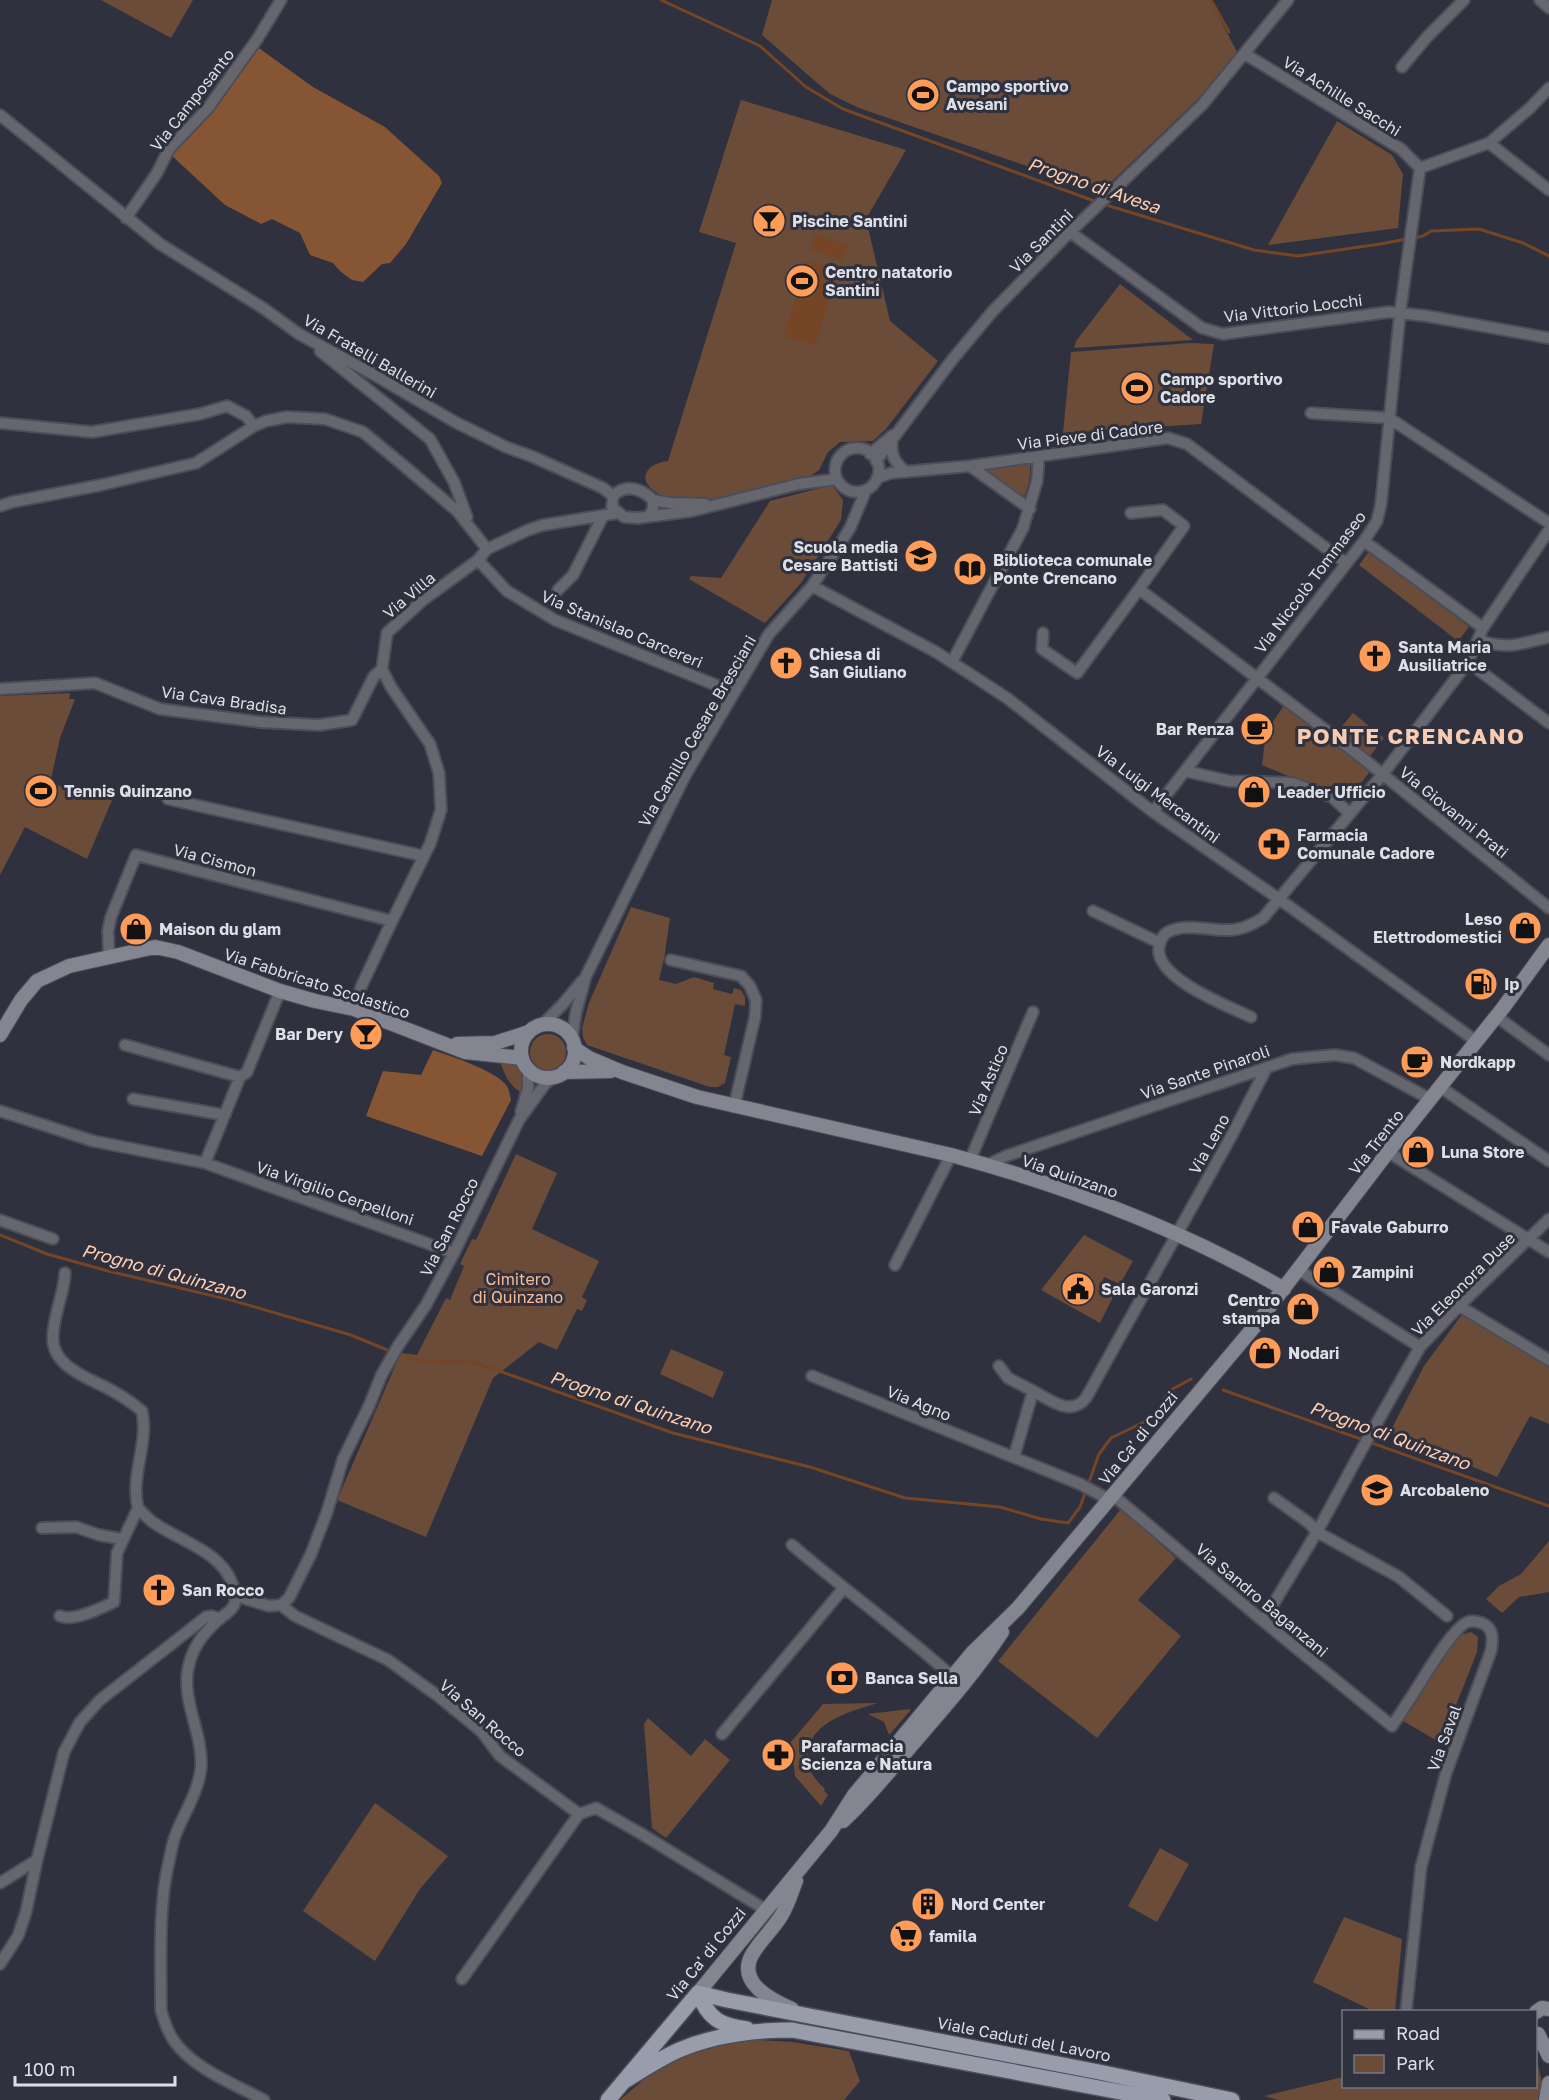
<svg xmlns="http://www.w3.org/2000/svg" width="1549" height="2100" viewBox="0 0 1549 2100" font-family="'Golos Text',sans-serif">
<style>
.green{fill:#6b4c39}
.forest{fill:#865534}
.water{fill:#754525}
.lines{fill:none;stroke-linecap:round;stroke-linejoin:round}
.stream{stroke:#754525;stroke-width:3}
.street-casing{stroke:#4b4d59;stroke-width:14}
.secondary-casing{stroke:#4b4d59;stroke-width:16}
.primary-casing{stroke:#4b4d59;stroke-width:18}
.street{stroke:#66676e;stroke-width:10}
.secondary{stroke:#838590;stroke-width:14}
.primary{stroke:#999caa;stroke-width:15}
.labels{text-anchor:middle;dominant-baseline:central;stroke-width:6;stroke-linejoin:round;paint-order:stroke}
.poi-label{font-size:16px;font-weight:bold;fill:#dddfe7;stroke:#2f313e;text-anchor:start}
.street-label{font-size:16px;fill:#dddfe7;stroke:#2f313e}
.park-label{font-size:16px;fill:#f9bb94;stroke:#2f313e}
.water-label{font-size:18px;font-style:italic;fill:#fdceb0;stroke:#2f313e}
.district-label{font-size:22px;font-weight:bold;letter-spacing:1.5px;fill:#f7ccb2;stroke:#2f313e}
</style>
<rect width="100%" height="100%" fill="#2f313e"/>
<path class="green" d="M101,0h92l-22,38z
M772,0h438l27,52 -39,47 -90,86 -3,-2 1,-4 -10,11 -237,-82 -29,-14 -68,-59z
M741,100l165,50 -40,69 24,102 48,40 -52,68 -13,12 -33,1 -12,10 -9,18 -10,7c-32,7 -88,26 -120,23 -9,-1 -24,-2 -32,-7 -21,-13 -11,-30 11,-32l68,-218 -37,-11z
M1337,121l55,34 11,19 -5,54 -130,17z
M1120,284l73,56 -119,8 2,-7z
M1190,343l24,1 -13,80 -138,9 8,-81z
M1031,462l-2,20 -6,19 -44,-32z
M832,485l11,15 -2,20 -40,63 -36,40 -76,-44 2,-3 30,2 49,-77z
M1370,550l99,77 -11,14 -99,-76z
M70,693l-1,6h6l-15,39 -10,46 63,14 -26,61 -62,-32 -25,48v-179z
M1285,704l86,66 -21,28 -50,-17 -38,-16 4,-33z
M1353,713l31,25 -14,18 -32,-25z
M631,907l39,11 -6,41 -5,21 17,4 18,-7 20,6 -1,6 19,5 2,-6 7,2 4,7v9l-10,-2 -11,51 7,2 -6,26 -7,4h-8l-123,-42 -4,-7 -1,-10 7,-25z
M530 1052a18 18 0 1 1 36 0a18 18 0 1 1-36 0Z
M500,1058c25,6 23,11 23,35 -13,-5 -21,-22 -23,-35z
M516,1154l41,19 -25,56 67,32 -17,36 5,3 -5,11 -5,-2 -20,41 -18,-8 -46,36 -67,159 -89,-37 59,-136 6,-11 15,2 29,-57 4,2 14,-34 -4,-2 12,-25 4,1z
M1084,1235l49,26 -13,23 -16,-7 -4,10 14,8 -14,28 -59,-33z
M1463,1313l86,51v60l-19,-8 -33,61 -107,-45 34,-66z
M671,1349l53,23 -11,26 -53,-24z
M1121,1509l55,49 -38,42 43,36 -84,102 -99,-77z
M1549,1541v51l-30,5 -17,16 -16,-14 13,-13 22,-12z
M1471,1632l7,5 -1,15 -36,91 -38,-22 42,-68 15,-18z
M878,1703c-26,8 -71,19 -70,54 0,14 7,23 17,32l-1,2 4,4 -7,11 -26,-30 -4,-34 32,-38z
M910,1709v2l-21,24 -5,-13 -16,-8z
M648,1718l43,38 14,-17 25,21 -64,78 -14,-10 -8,-104z
M375,1803l73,53 -28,33 -45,72 -72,-50z
M1160,1848l29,16 -32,58 -29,-16z
M1344,1917l58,22 -7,72h-22l-60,-29z
M743,2039l50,3 56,9 11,30 -16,19h-224l44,-38z
M1536,2056l6,27 -4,17h-260l-14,-4 79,-19 1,9h192z"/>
<path class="forest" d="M256,46l57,41 72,40 54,49 3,7 -36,61 -16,19 -8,1 -19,18 -11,-2 -12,-9 -7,-8 -23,-8 -10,-22 -28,-14 -11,5 -36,-19 -55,-51z
M433,1050c17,6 64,21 74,36 2,4 3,10 4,14l-29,56 -116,-40 17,-45 38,4z"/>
<path class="water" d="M815,235l32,10 -5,15 -32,-11z
M807,260l32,10 -24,76 -31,-10z"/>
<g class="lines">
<path class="stream" d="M661,0l99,46 46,41 37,22 254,93
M1211,0l18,32
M1103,204l151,46 44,6 82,-12 43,-8 8,-5 48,-2 44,14 26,13
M0,1235l47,19 61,17 123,29 120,35 41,17
M398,1354c22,10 52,8 76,8l199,71 137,34 95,31 95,9 41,12 27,4 12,-16 19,-53 12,-16 33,-16 13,-11 12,-20 22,-12
M1223,1390l326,116
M1536,2085l9,2"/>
<defs>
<path id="street" d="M1540,0l9,8
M1245,54l156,95 19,19
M1402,67l25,-30 37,-37
M0,115l160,129 103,64 36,26 72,39 84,49 51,25 25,9 72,32 10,8
M1489,143l60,47
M1420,168l69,-25 41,-35 19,-20
M126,218l31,-45 12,-24 39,-41 50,-70 23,-38
M1070,232l132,96 21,6 166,-22 38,4 122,22
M320,351l110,88 24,43 13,35
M1311,413l78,5 160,105
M0,423l92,9 108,-18 27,-8 19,10 8,10
M892,443c-1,15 4,20 14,29
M835 470a22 22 0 1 1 44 0a22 22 0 1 1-44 0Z
M870,454l23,-19
M876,461l76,-101 40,-48 72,-74 138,-133 86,-105
M970,466l60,43
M877,478l14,-5 79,-7 198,-28 19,6 159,119
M653,500l17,3 35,1
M0,506l12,-4 89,-17 95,-22 58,-37 12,-5 21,-4 38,2 38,13 40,33 54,46 30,38
M1131,513l32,-3 21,16 -45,63 221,167 189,152
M649,516l4,-7v-9c-11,-11 -27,-17 -40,-4l-1,11 12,10 14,1 54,-7 107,-27 38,-5
M1364,541l119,87
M478,560l29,31 48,29 178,72
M812,586l124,66 71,46 146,114 126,87 197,142
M558,590l15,-15 30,-59
M1043,633l-1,16 35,24 62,-84
M1478,640c29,10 42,4 71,-3
M952,662l71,-134 14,-47 2,-25
M1468,662l81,61
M0,689l95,-6 65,26 100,13 59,3 33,-5 22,-44 8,-7
M1185,771l44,10 63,2 40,14 18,17
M168,799l256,57
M1153,812l211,-271 13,-20 4,-17 19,-191 20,-145
M1093,911l67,32
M109,958l-1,-27 3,-14 25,-62 256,66
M671,960l70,16 9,10 6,14 -1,17 -21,90
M354,1009l7,-22 31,-66 38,-77 11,-34 -2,-37 -9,-29 -39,-57 -9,-18 5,-36 36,-33 55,-40 9,-11 41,-19 15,-5 75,-12
M1496,1016l53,39
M1251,1017c-23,-11 -97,-39 -92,-70 1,-5 4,-13 9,-15 21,-11 48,2 70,-3 9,-2 17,-6 25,-11l120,-144 85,-112 15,-34 66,-98
M542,1025l20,-20 20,-24
M572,1039l4,-27 10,-36 100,-202 83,-140 43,-48 30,-45 8,-13 16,-38
M125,1045l115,32
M1440,1087l109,74
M133,1099l92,16
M0,1111l93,30 112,22 249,90
M521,1112l7,-24v-20
M1388,1152l161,100
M970,1160l63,-148
M205,1163l35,-86 7,-5 33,-81
M987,1165l19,-9 286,-97 43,-4 19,3 76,41
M0,1220l53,19
M895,1265l56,-110
M1299,1270l121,77
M65,1273c-1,22 -12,42 -12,64 -1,29 33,40 54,51 12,6 24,14 35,23 7,33 -12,64 -4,97 5,5 10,11 16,15 26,18 66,28 78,60 3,7 5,15 2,22 -3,7 -11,10 -16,15 -16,15 -26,28 -30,49 -6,34 15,64 13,98 -2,23 -15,43 -24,64 -4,9 -6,20 -8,30 -11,45 -8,103 -8,149 3,11 6,21 13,31 20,28 60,43 90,59
M1459,1306l90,54
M999,1366l9,12 25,13 -19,66
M812,1376l268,108 30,16
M1033,1391c17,9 38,26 53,7l147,-265 34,-66
M1114,1496l149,125 129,105c6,-9 12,-18 18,-27 10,-15 43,-73 58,-77 5,-2 10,0 14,1 12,5 11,17 9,28l-45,122 -25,94 -15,145
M1274,1498l35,25 8,9 82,45 48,39
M42,1528l34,-1 23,8 23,4
M792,1545c53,45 109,86 161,132
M236,1596l33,10 12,-1 8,-7 22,-44 16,-42 16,-53 26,-53 12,-30 17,-30 28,-41 28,-52 65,-133 26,-36 9,-8
M281,1605l14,11 93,44 50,36 43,35 19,25 79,58
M60,1616c14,6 41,-8 54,-14l3,-49 21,-45
M1263,1621l54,-89 45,-83 58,-102 39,-41 90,-87
M722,1734l121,-145
M579,1814l17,-6 44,25 126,77
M0,1883l37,-23 27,-108 16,-30 20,-22 106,-83 6,-1 8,3
M0,1964l18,-28 8,-24 11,-52
M462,1979l117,-165"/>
<path id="secondary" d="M521 1051a27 27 0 1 1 54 0a27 27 0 1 1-54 0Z
M0,1035l21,-35 16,-19 32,-15 86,-19 23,5 102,39 35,10 39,8 111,43 57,6
M457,1044l38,-1 34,-11
M574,1048l15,10 33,14 75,25 254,58c115,31 230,74 333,134
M564,1072l47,-1
M843,1821c25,-23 46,-49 68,-75 32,-37 64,-73 91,-114
M698,1993l133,-162 23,-36 16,-19 102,-123 46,-45 236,-281 134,-175 115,-144 46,-63
M792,2009c-21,-9 -57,-27 -39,-56 8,-13 20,-24 28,-37 7,-11 10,-23 15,-35
M1536,2012l6,-4 7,1
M1538,2034l11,22
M1546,2100l3,-17"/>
<path id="primary" d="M698,1993l29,7 372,72 133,28
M698,1993c11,26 21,32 49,36
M623,2082c18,-11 36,-23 56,-32 35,-15 75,-20 113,-20l371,70
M608,2100l90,-107"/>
</defs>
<use href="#street" class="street-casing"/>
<use href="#secondary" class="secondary-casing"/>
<use href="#primary" class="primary-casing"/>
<use href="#street" class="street"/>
<use href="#secondary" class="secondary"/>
<use href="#primary" class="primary"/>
</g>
<defs>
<symbol id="stadium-disc" viewBox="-11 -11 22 22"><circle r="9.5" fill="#fe9c58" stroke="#2f313e"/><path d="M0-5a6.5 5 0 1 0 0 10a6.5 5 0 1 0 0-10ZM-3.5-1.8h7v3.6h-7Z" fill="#111"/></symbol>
<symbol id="bar-disc" viewBox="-11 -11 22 22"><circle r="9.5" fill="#fe9c58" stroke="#2f313e"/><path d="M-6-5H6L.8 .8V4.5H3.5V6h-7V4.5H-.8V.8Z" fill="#111"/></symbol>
<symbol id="school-disc" viewBox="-11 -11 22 22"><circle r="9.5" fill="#fe9c58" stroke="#2f313e"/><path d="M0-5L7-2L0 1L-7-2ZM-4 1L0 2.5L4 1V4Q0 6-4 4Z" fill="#111"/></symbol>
<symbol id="library-disc" viewBox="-11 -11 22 22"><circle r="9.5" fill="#fe9c58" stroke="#2f313e"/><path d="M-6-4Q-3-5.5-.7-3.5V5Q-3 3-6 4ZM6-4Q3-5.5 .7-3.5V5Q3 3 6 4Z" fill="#111"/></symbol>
<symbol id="church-disc" viewBox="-11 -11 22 22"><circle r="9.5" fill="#fe9c58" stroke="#2f313e"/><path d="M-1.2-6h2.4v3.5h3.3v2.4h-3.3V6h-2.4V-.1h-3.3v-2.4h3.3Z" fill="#111"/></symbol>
<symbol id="cafe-disc" viewBox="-11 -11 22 22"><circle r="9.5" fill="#fe9c58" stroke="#2f313e"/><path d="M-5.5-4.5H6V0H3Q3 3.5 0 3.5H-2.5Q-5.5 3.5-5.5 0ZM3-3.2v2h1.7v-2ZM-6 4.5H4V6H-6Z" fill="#111"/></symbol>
<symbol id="shop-disc" viewBox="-11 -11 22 22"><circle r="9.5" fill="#fe9c58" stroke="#2f313e"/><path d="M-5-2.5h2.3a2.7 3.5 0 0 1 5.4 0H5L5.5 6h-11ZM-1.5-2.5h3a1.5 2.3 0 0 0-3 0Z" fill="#111"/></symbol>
<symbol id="pharmacy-disc" viewBox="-11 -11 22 22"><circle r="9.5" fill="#fe9c58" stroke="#2f313e"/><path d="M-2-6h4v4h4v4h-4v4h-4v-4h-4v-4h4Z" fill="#111"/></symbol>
<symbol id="fuel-disc" viewBox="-11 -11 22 22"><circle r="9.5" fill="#fe9c58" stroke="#2f313e"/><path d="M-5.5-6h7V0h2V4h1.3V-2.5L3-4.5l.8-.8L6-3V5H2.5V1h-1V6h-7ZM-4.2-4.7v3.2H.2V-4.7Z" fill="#111"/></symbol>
<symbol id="civic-disc" viewBox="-11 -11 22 22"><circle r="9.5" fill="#fe9c58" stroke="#2f313e"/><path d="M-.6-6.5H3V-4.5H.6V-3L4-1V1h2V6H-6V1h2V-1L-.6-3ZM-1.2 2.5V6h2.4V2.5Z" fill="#111"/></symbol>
<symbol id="bank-disc" viewBox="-11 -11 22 22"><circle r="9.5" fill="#fe9c58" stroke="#2f313e"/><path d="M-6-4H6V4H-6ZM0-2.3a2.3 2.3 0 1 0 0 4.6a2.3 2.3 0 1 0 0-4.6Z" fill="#111"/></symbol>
<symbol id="building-disc" viewBox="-11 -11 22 22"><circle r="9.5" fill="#fe9c58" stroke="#2f313e"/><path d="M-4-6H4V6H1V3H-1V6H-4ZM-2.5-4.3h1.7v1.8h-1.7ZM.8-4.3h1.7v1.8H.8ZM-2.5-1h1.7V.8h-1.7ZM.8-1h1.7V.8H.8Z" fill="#111"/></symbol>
<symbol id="supermarket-disc" viewBox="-11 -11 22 22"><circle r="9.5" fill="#fe9c58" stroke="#2f313e"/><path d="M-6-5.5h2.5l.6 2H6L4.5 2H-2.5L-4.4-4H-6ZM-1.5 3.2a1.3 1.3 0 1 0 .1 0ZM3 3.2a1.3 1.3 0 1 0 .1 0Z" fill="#111"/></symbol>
</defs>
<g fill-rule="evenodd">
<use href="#stadium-disc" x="904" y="76" width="38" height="38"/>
<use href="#bar-disc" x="750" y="202" width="38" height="38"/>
<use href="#stadium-disc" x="783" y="262" width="38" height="38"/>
<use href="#stadium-disc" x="1118" y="369" width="38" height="38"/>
<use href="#school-disc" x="902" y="537" width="38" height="38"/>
<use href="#library-disc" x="951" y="550" width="38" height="38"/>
<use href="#church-disc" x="1356" y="637" width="38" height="38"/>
<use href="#church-disc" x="767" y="644" width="38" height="38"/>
<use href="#cafe-disc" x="1238" y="710" width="38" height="38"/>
<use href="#stadium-disc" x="22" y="772" width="38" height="38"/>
<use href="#shop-disc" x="1235" y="773" width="38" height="38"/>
<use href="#pharmacy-disc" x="1255" y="825" width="38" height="38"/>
<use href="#shop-disc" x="1506" y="909" width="38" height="38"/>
<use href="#shop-disc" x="117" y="910" width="38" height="38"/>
<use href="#fuel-disc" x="1462" y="965" width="38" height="38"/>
<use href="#bar-disc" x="347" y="1015" width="38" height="38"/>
<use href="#cafe-disc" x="1398" y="1043" width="38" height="38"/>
<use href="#shop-disc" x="1399" y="1133" width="38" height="38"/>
<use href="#shop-disc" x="1289" y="1208" width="38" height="38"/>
<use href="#shop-disc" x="1310" y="1253" width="38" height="38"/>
<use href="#civic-disc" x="1059" y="1270" width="38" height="38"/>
<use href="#shop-disc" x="1284" y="1290" width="38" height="38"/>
<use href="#shop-disc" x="1246" y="1334" width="38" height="38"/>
<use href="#school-disc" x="1358" y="1471" width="38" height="38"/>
<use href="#church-disc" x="140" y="1571" width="38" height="38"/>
<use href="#bank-disc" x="823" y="1659" width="38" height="38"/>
<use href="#pharmacy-disc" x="759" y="1736" width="38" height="38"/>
<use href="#building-disc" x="909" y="1885" width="38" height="38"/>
<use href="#supermarket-disc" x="887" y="1917" width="38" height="38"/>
</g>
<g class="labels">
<g class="poi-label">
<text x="946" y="86">Campo sportivo<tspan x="946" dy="18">Avesani</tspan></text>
<text x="792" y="221">Piscine Santini</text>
<text x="825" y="272">Centro natatorio<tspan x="825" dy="18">Santini</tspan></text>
<text x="1160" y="379">Campo sportivo<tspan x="1160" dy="18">Cadore</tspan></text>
<text x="898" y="547" text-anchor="end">Scuola media<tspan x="898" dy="18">Cesare Battisti</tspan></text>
<text x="993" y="560">Biblioteca comunale<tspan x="993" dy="18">Ponte Crencano</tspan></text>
<text x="1398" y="647">Santa Maria<tspan x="1398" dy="18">Ausiliatrice</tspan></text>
<text x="809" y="654">Chiesa di<tspan x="809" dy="18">San Giuliano</tspan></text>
<text x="1234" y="729" text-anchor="end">Bar Renza</text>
<text x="64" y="791">Tennis Quinzano</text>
<text x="1277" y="792">Leader Ufficio</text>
<text x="1297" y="835">Farmacia<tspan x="1297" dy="18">Comunale Cadore</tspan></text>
<text x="1502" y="919" text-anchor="end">Leso<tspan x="1502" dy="18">Elettrodomestici</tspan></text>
<text x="159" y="929">Maison du glam</text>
<text x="1504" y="984">Ip</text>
<text x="343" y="1034" text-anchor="end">Bar Dery</text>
<text x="1440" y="1062">Nordkapp</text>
<text x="1441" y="1152">Luna Store</text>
<text x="1331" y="1227">Favale Gaburro</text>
<text x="1352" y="1272">Zampini</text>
<text x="1101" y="1289">Sala Garonzi</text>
<text x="1280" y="1300" text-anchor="end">Centro<tspan x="1280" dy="18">stampa</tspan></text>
<text x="1288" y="1353">Nodari</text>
<text x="1400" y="1490">Arcobaleno</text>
<text x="182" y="1590">San Rocco</text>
<text x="865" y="1678">Banca Sella</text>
<text x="801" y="1746">Parafarmacia<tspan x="801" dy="18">Scienza e Natura</tspan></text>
<text x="951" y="1904">Nord Center</text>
<text x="929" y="1936">famila</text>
</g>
<g class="street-label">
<text transform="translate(1342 96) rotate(32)">Via Achille Sacchi</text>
<text transform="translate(192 100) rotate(-52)">Via Camposanto</text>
<text transform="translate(1041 241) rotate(-45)">Via Santini</text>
<text transform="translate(1293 308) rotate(-7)">Via Vittorio Locchi</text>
<text transform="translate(370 356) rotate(30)">Via Fratelli Ballerini</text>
<text transform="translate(1090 435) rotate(-7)">Via Pieve di Cadore</text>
<text transform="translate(1310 582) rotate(-53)">Via Niccolò Tommaseo</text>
<text transform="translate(409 595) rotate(-40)">Via Villa</text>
<text transform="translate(622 629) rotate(23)">Via Stanislao Carcereri</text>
<text transform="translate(224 700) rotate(8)">Via Cava Bradisa</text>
<text transform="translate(697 731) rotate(-60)">Via Camillo Cesare Bresciani</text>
<text transform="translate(1158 794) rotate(37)">Via Luigi Mercantini</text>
<text transform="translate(1454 812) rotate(39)">Via Giovanni Prati</text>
<text transform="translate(215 860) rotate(15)">Via Cismon</text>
<text transform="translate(317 983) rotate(18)">Via Fabbricato Scolastico</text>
<text transform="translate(1205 1072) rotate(-19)">Via Sante Pinaroli</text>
<text transform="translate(988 1080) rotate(-67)">Via Astico</text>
<text transform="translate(1376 1142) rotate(-52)">Via Trento</text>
<text transform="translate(1209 1144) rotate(-61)">Via Leno</text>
<text transform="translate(1070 1176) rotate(19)">Via Quinzano</text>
<text transform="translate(335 1193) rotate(19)">Via Virgilio Cerpelloni</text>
<text transform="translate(449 1227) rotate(-63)">Via San Rocco</text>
<text transform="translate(1463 1284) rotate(-45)">Via Eleonora Duse</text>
<text transform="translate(919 1403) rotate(22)">Via Agno</text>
<text transform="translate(1138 1438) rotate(-51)">Via Ca' di Cozzi</text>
<text transform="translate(1262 1600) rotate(40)">Via Sandro Baganzani</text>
<text transform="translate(483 1718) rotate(41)">Via San Rocco</text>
<text transform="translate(1444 1738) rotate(-70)">Via Saval</text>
<text transform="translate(706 1954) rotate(-51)">Via Ca' di Cozzi</text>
<text transform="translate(1024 2039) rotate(11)">Viale Caduti del Lavoro</text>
</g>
<g class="park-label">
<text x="518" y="1279">Cimitero<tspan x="518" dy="18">di Quinzano</tspan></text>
</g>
<g class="water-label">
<text transform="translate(1094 185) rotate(19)">Progno di Avesa</text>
<text transform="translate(164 1271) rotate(15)">Progno di Quinzano</text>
<text transform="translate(631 1402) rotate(18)">Progno di Quinzano</text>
<text transform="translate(1390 1435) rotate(20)">Progno di Quinzano</text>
</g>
<g class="district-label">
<text x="1411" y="735">PONTE CRENCANO</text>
</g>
</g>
<rect x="1342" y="2010" width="195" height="78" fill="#2f313e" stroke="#757782" stroke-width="1.5"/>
<rect x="1354" y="2030" width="30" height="9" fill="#999caa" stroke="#757782" stroke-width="1.5"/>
<text x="1396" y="2040" font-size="18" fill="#dddfe7">Road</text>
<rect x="1354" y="2055" width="30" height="18" fill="#6b4c39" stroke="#757782" stroke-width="1.5"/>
<text x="1396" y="2070" font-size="18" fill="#dddfe7">Park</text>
<path d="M15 2076v9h160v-9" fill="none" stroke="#dddfe7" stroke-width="3"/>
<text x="24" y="2076" font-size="18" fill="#dddfe7" stroke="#2f313e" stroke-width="4.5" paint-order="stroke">100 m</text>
</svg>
